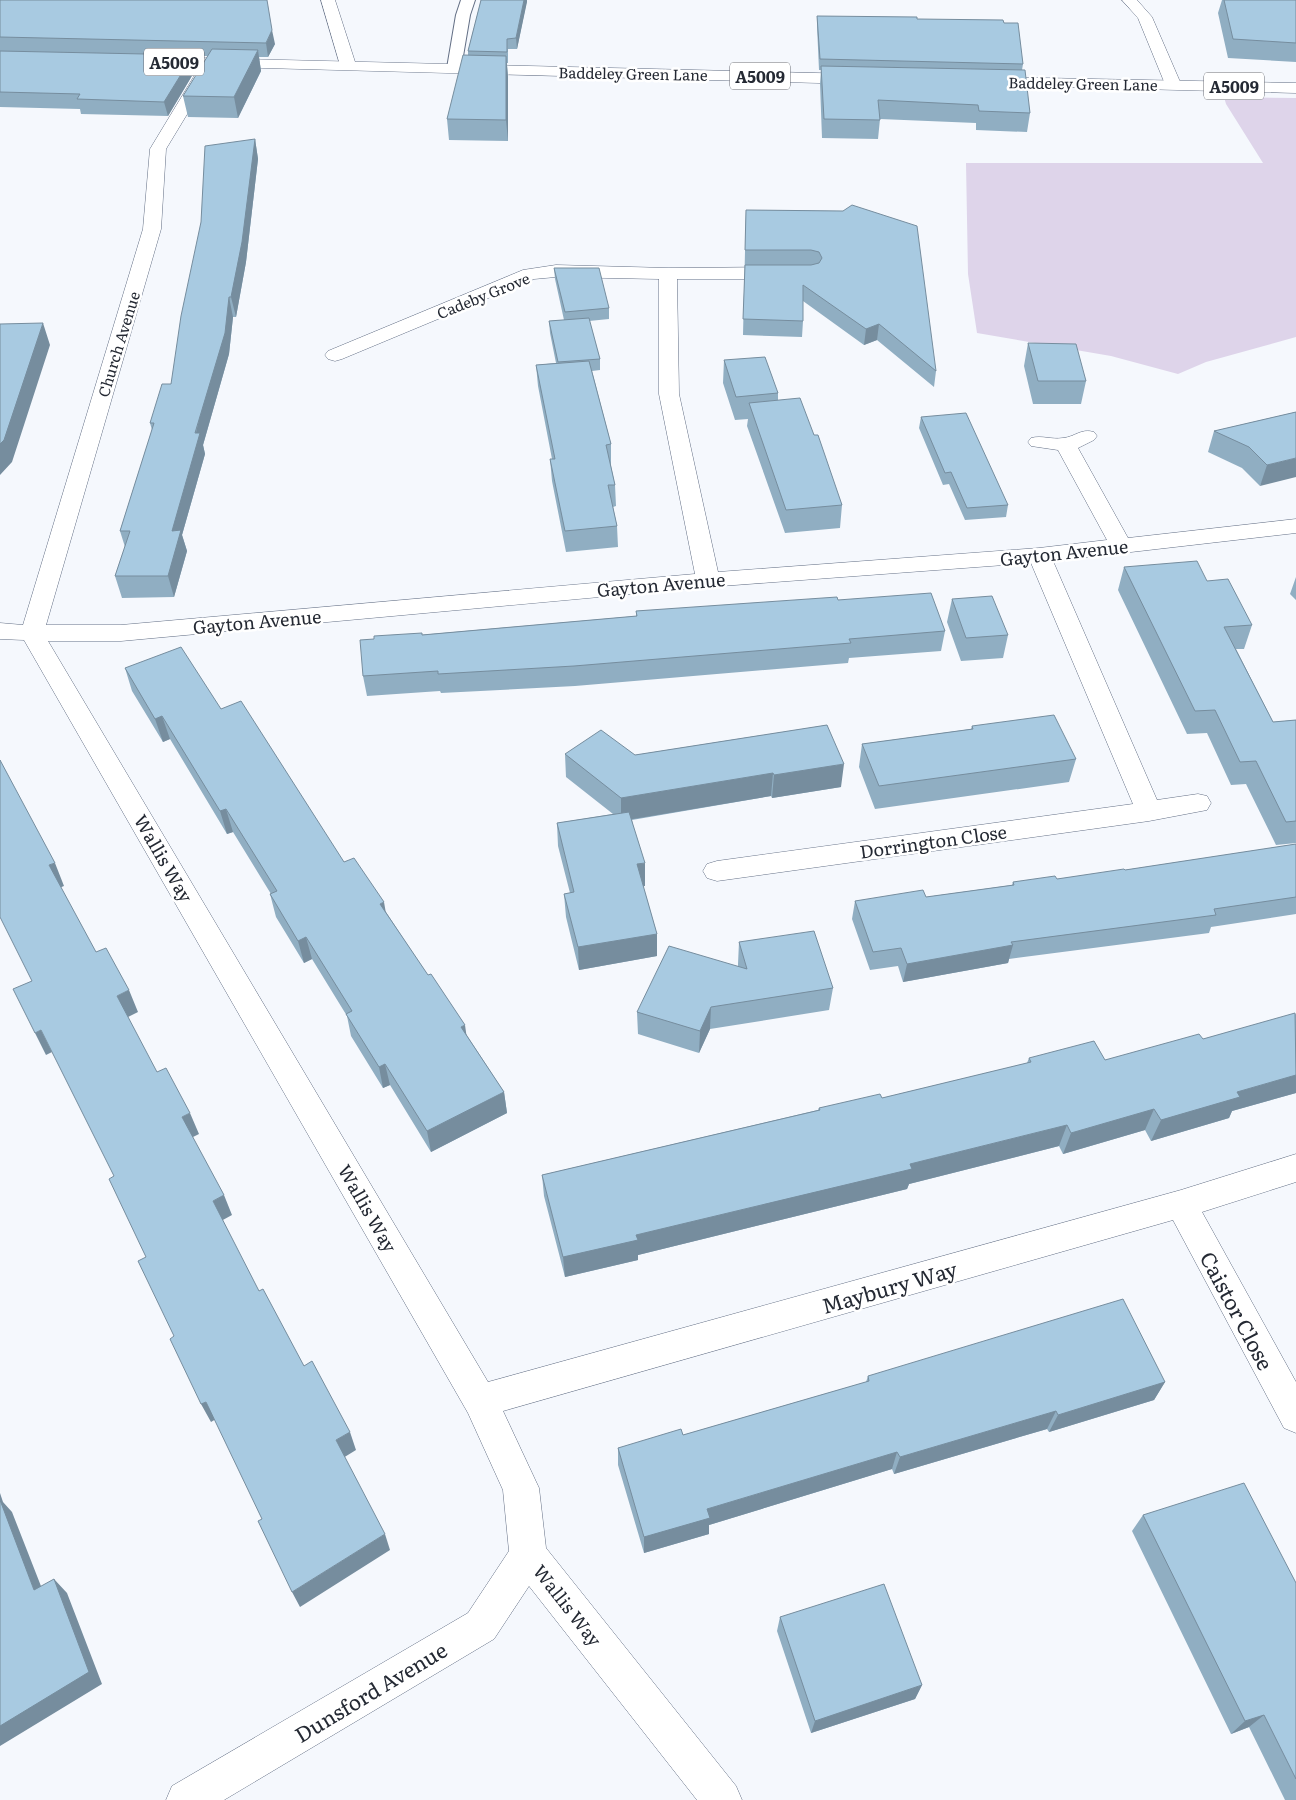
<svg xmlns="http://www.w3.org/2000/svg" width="1296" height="1800" viewBox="0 0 1296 1800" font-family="Literata,serif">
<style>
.green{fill:#ded4ea}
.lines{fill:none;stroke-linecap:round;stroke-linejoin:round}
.lane-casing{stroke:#636f85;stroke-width:2}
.street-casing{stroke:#636f85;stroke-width:1}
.primary-casing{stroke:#636f85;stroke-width:1}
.lane{fill:#fff;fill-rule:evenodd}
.street{fill:#fff;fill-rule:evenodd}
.primary{fill:#fff;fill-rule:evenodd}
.wall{fill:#90aec2}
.shaded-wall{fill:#768d9e}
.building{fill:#a8cae1;stroke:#768d9e}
.labels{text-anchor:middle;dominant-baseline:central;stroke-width:5;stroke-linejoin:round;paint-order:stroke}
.far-street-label{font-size:15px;fill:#242933;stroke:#fff}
.shield{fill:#fff;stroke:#666970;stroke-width:1}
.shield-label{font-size:16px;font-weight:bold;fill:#242933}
.street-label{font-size:18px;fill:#242933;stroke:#fff}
.near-street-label{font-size:21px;fill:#242933;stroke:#fff}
</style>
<rect width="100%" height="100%" fill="#f5f8fd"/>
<path class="green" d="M1224,97l72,1v239l-90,25 -28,12 -67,-18 -134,-23 -9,-59 -2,-111h297l-37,-59z"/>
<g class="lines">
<defs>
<path id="lane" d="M461,0h14l-5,15 -9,53 -2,3h-10l-2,-3 9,-53z"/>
<path id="street" d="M321,0h14l21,65 -3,3h-10l-3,-3z
M1122,0h15l15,17 29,67 -2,3h-12l-2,-3 -27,-66z
M204,68l6,2 2,3 -46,76 -5,80 -115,396h75l574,-51 -36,-180v-115l-103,-2 -22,2 -192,80 -7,2 -7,-2 -3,-4 3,-4 195,-81 33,-5 112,3 114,-1 7,2 2,4 -2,4 -7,2h-105l2,115 39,178 321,-24 68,-8 -49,-90 -27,-4 -3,-4 3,-4c11,-3 21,2 32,0 12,-1 18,-10 31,-6l3,4 -3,4 -16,8 50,90 168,-19v14l-243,28 104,239 41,-6 9,2 4,7 -4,7 -58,11 -432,60 -10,-3 -4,-7 4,-7 10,-3 416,-57 -102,-241 -323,24 -587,54h-73l440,741 693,-192 115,-36v28l-94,30 94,170v51l-12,-5 -111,-208 -670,191 36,77 7,60 190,238 6,14h-45l-168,-214 -35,53 -270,161h-58l6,-14 296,-173 41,-62 -6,-61 -35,-77 -444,-773 -24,-1v-16l23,2 120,-396 7,-80 46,-76 2,-3z"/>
<path id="primary" d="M158,57l699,17 6,2 2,3 -2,3 -6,2 -704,-19 -3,-3 3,-3z
M990,77l306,6v10l-312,-8 -2,-3 2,-3z"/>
</defs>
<use href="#lane" class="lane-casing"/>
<use href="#street" class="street-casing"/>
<use href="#primary" class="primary-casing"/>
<use href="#lane" class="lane"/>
<use href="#street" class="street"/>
<use href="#primary" class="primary"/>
</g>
<path class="wall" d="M0,0l275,44 -7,13h-9l2,14 -23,47 -50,-1 -5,-21 25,-40h-15l3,13 -28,47 -87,-2 -1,-5 -80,-2z
M481,0h46l-10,49h-9v14h-1l1,14v64l-59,-1 -2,-21 21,-64v-4z
M1222,0h74v62l-68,-4 -10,-45z
M817,16l187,7 19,41 -1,6 8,43 -3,19 -51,-2v-7l-96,-4 -2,20 -56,-1 -2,-54 1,-14h-2l-2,-44z
M255,139l3,20 -12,103 -10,55h-3l-4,37 -26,91 2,9 -23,81 5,16 -13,46 -52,1 -7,-22 10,-29 -5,-16 32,-101 -2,-7 21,-39z
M746,210l97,1 93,160 -2,16 -57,-47 -13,5 -61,-44v20l-1,16 -59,-2z
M554,268l55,40v11l-20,2 11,38v11l-8,1 19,73v22l4,19 1,21 -3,1 4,19 1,21 -52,5 -14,-71 -2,-22h2l-14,-73 -2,-21 20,-2 -6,-30 -1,-12 15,-1 -9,-41z
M1028,343l58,38 -5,23h-48l-9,-38z
M724,360l54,33v7l36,35 28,70 -2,23 -55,5 -38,-107 1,-7 -13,1 -12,-37z
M1296,412l-36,74 -18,-18 -34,-16 6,-21z
M921,417l87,88 -2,12 -41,3 -16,-36 -6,1 -24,-57z
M1124,567l83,14 45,44 -8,24h-8l37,73 23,-2v123l-20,2 -30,-61 -15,1 -24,-52 -20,1 -69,-144z
M1296,577v23l-6,-6z
M952,599l56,36 -5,23 -42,3 -14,-39z
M838,600l107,31 -4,20 -92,7 -1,5 -273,23 -134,7 -1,-2 -73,5 -4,-20 11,-37 262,-23v-5z
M125,668l96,41 123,153 42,50 118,180 3,21 -76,39 -41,-67 -7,3 -32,-52 -4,-20 -35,-57 -8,4 -28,-46 -6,-23h1l-38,-62 -6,2 -57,-95 -7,3 -31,-51z
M827,725l14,62 -69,11 -1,-2 -139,24 13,66h-2l14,48v22l-78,14 -13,-53 -2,-23 6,-1 -12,-47 -1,-23 56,-9 -47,-37 -1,-23 70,1z
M972,726l104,33 -7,23 -194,27 -16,-42 3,-23 109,-15z
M1296,844v70l-85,13 -2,6 -200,26 -1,4 -105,19 -5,-16 -28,4 -18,-51 3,-18 71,-4 86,-12 1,-3 44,-3 68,-9z
M739,942l94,46 -4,22 -119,19 -11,24 -61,-19 -1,-22 101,-46v-2z
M1296,1014v79l-64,18 -3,7 -78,23 -6,-11 -82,24 -4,-8 -150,38 -2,5 -269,66v5l-73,17 -21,-81 -2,-21 276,-65 1,-2 63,-10 145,-35 2,-5 76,2 98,-21z
M868,1376l297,6 -11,18 -105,32 -2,-3 -153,45 -2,-5 -183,56v9l-65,19 -26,-88v-17l65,-13 183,-53z
M1143,1515l153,68v217h-11l-36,-73 -18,7 -99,-203z
M780,1617l142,68 -7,14 -104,34 -34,-102z"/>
<path class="shaded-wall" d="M524,0h3v2l-10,47 -1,-11z
M272,30l3,14 -7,13 -2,-14z
M258,50l3,21 -23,47 -4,-21z
M193,55l3,14 -28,47 -4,-14z
M506,56l2,21v64l-2,-21z
M255,139l3,20 -12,103 -10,55 -5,-20z
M229,297l4,20 -4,37 -26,91 2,9 -23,81 5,16 -13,46 -6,-21 4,-45z
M43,323l7,22 -38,117 -12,13v-31z
M879,324l-2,16 -13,5 2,-16z
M1296,458v19l-36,9 7,-21z
M162,716l8,23 -7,3 -8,-23z
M844,764l-3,23 -69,11 2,-23z
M773,773l-2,23 -150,25v-23z
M226,809l7,23 -6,2 -7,-23z
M55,863l9,23 -5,2 -10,-23z
M645,863v23l-8,1v-23z
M384,902l4,23 -8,-21z
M657,934v22l-78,14 -1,-23z
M306,937l6,22 -8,4 -6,-22z
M1013,945l-5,18 -105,19 4,-18z
M129,990l9,22 -12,6 -9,-22z
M711,1007l-1,22 -11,24 1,-22z
M465,1025l3,21 -7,-19z
M41,1030l11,22 -6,3 -11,-22z
M385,1064l5,21 -7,3 -4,-21z
M1296,1075v18l-64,18 -3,7 -78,23 10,-21 76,-28z
M504,1092l3,21 -76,39 -4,-21z
M1154,1109l-9,21 -82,24 8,-21z
M190,1113l9,21 -8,4 -9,-21z
M1067,1125l-8,21 -150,38 -2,5 -269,66v5l-73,17 -2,-20 73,-22 274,-71z
M224,1195l8,20 -11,6 -8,-20z
M1165,1382l-11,18 -105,32 9,-17z
M206,1402l10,17 -5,3 -10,-18z
M1056,1411l-9,18 -153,45 6,-17z
M350,1432l6,18 -13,8 -7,-18z
M897,1452l-5,17 -183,56v9l-65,19v-16l63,-28z
M0,1493l3,9 9,10 36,92 -14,-14 -34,-85z
M385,1534l5,16 -90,57 -8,-15z
M54,1579l13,14 35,91 -102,62v-20z
M922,1685l-7,14 -104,34 4,-12z
M1264,1715l-15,12 -18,7 14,-13z"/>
<path class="building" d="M0,0h267l5,30 -6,13 -266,-6z
M481,0h43l-8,38 -9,1v13l-39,-1z
M1224,0h72v43l-63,-4z
M817,16l100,1v2l86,1 1,3h14l5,41 -203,-5z
M212,49l46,1 -24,47 -51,-1z
M0,51l193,4 -29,47 -87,-3 3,-5 -80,-2z
M463,55l43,1v64l-59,-1z
M821,66l204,4 5,43 -51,-2 -1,-6 -100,-5 2,20 -56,-1z
M255,139l-13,103 -11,55h-2l-4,36 -30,100h5l-28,98 9,-1 -13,46h-53l15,-45h-10l34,-108h-4l12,-39h9l10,-68 20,-94 4,-76z
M852,205l65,21 19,145 -57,-47 -13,5 -63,-44v36l-60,-2 2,-54h66l8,-2 3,-5 -3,-6 -8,-2h-66l1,-40 97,1z
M554,268h45l10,40 -44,4z
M589,318l11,41 -42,3 -9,-41z
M43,323l-39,117 -4,4v-120z
M1028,343l48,1 10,37h-48z
M765,357l13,36 -42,4 -12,-37z
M589,361l22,83 -5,1 9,40h-7l9,41 -52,5 -15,-72h5l-19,-94z
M800,398l14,37h4l24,70 -56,5 -37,-107z
M1296,412v46l-29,7 -18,-18 -35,-16z
M966,413l42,92 -41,3 -16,-36 -6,1 -24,-56z
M1197,561l10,20 21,-2 24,46 -28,2 49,95 23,-2v101l-10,1 -30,-61 -16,1 -25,-52 -20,1 -71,-144z
M931,593l14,38 -96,8 2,4 -277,23 -136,8v-3l-75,5 -3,-36 14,-1v-3l48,-3v2l215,-19 -1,-5 201,-14 1,3z
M992,596l16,39 -42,3 -14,-39z
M181,647l40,62 20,-8 103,161 10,-4 30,44 -4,2 48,71 3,-1 34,51 -4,2 43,65 -77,39 -42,-67 -6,3 -33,-53 6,-3 -46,-74 -8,4 -28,-47 7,-3 -51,-82 -6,2 -58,-95 -7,3 -30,-51z
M1054,715l22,44 -197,27 -17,-42 111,-15 -1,-3z
M827,725l17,39 -70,11 -1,-2 -152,25 -56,-44 36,-24 34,25z
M0,760l55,103 -6,2 47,87 10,-4 23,42 -12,6 40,76 9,-4 24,45 -8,4 42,78 -11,6 46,90 4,-2 41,77 8,-5 38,71 -14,8 49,94 -93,58 -34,-71 4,-2 -56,-117 -5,2 -31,-65 4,-3 -36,-75 8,-4 -37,-78 5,-3 -73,-146 -6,3 -22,-44 19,-8 -32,-64z
M629,812l16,51 -8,1 20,70 -79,13 -14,-53 10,-2 -17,-69z
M1296,844v53l-82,12 2,6 -205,27 2,3 -106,19 -6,-16 -28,4 -18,-51 68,-11 3,7 88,-12 -1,-3 42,-6 2,3 67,-10 1,1z
M814,931l19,57 -122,19 -11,24 -63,-19 32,-66 78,23 -8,-27z
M1295,1013l1,62 -59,17 3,5 -79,23 -7,-11 -83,24 -4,-8 -157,39 2,5 -276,66 2,5 -75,17 -21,-82 278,-65 -1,-2 61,-14 2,4 149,-36 -2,-4 65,-17 11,19 94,-26 4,5z
M1123,1299l42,83 -107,33 -2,-4 -156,46 -3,-5 -190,57 3,9 -66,19 -26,-89 63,-19 2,6 186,-54 -1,-5z
M1244,1483l52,100v196l-32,-64 -19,6 -102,-206z
M0,1500l34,90 20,-11 35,93 -89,54z
M884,1584l38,101 -107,36 -35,-104z"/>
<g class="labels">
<g class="far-street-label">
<text transform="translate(633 73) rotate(1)">Baddeley Green Lane</text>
<text transform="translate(1083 83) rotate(1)">Baddeley Green Lane</text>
<text transform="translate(483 295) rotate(-22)">Cadeby Grove</text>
<text transform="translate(118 344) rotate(-73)">Church Avenue</text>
</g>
<g class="shield">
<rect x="144" y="48.5" width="60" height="27" rx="4"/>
<rect x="730" y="62.5" width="60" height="27" rx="4"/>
<rect x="1204" y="72.5" width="60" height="27" rx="4"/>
</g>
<g class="shield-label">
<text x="174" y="62">A5009</text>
<text x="760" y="76">A5009</text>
<text x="1234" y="86">A5009</text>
</g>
<g class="street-label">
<text transform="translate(1064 552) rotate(-6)">Gayton Avenue</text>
<text transform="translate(661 584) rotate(-5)">Gayton Avenue</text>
<text transform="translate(257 621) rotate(-5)">Gayton Avenue</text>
<text transform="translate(933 841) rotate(-8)">Dorrington Close</text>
<text transform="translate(164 858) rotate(60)">Wallis Way</text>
<text transform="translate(368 1208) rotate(60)">Wallis Way</text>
<text transform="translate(568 1605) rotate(52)">Wallis Way</text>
</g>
<g class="near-street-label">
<text transform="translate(889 1286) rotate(-16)">Maybury Way</text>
<text transform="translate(1238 1310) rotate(62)">Caistor Close</text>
<text transform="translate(370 1691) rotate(-31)">Dunsford Avenue</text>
</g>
</g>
</svg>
